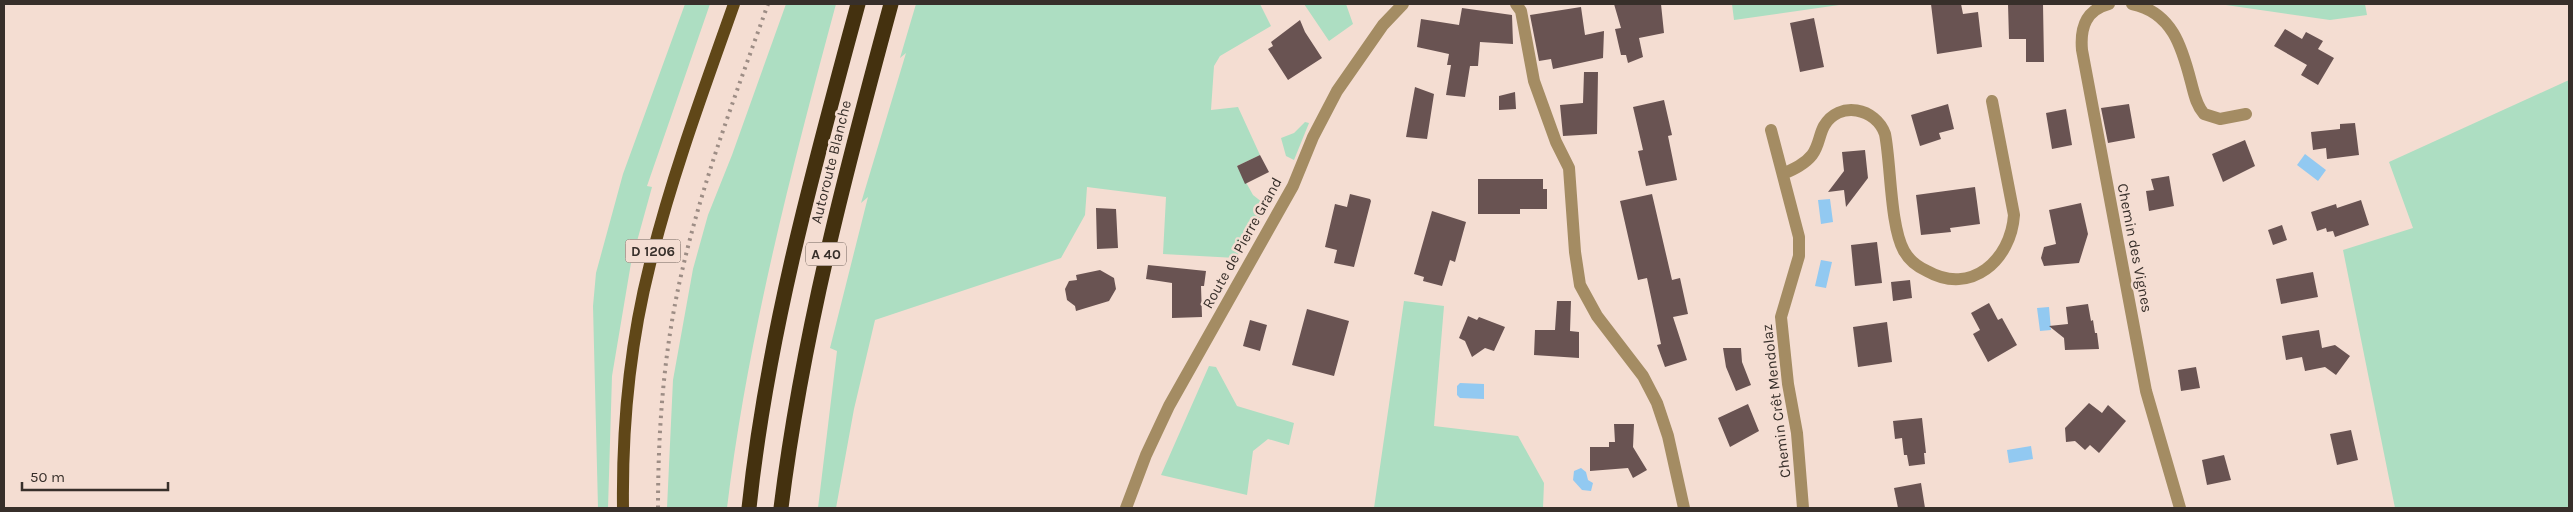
<svg xmlns="http://www.w3.org/2000/svg" width="2573" height="512" viewBox="0 0 2573 512" font-family="Karla,sans-serif">
<style>
.green{fill:#addec2}
.water{fill:#92c9f1}
.building{fill:#695352}
.lines{fill:none;stroke-linecap:round;stroke-linejoin:round}
.minor{stroke:#a48c63;stroke-width:12}
.major{stroke:#604718;stroke-width:12}
.highway{stroke:#44310f;stroke-width:15}
.rail{stroke:#9d8d85;stroke-width:4;stroke-dasharray:2.5 5;stroke-linecap:butt}
.labels{text-anchor:middle;dominant-baseline:central;stroke-width:5;stroke-linejoin:round;paint-order:stroke}
.shield{fill:#f4ddd2;stroke:#70635c;stroke-width:1}
.shield-label{font-size:14px;font-weight:bold;fill:#372f2a}
.street-label{font-size:15px;fill:#372f2a;stroke:#f4ddd2}
</style>
<rect width="100%" height="100%" fill="#f4ddd2"/>
<path class="green" d="M685,4h25l-63,182 5,1 -21,76 -19,113 -4,132h-10l-5,-202 3,-33 27,-99z
M786,4h50c-45,167 -88,332 -109,504h-60l6,-128 20,-111 15,-54 24,-60z
M916,4h344l11,22 -51,30 -6,10 -3,44 27,-3 22,48 -23,11 16,29 14,11 -31,52 -73,-4 3,-57 -79,-10 -2,28 -24,43 -186,62 -21,89 -18,99h-18l19,-157 -7,-3 38,-151 -7,6 45,-150 -6,5z
M1304,4h42l7,20 -24,17z
M1732,4h114l-112,16z
M2219,4h146l2,11 -37,5z
M2569,80v428h-174l-52,-258 70,-22 -24,-66z
M1305,122l4,1 -15,37 -8,-4 -5,-18 13,-5z
M1404,301l40,5 -10,120 84,10 26,47 -1,25h-169z
M1209,366l7,1 21,39 57,17 -5,22 -21,-6 -15,12 -6,44 -86,-20z"/>
<path class="water" d="M2305,154l21,16 -8,11 -21,-16z
M1830,199l3,23 -12,2 -3,-24z
M1821,260l11,2 -6,26 -11,-2z
M2049,307l2,23 -11,1 -3,-23z
M1460,383l24,1v15l-24,-1 -3,-3v-9z
M2031,446l2,13 -24,4 -2,-13z
M1581,468l5,4 2,8 5,3 -2,8 -9,-1 -9,-10 1,-9z"/>
<path class="building" d="M1614,4h47l3,29 -25,5 4,19 -15,6 -2,-8h-5l-6,-26 6,-1z
M1931,4h30l2,10 15,-2 4,35 -45,7z
M2008,4h35l1,58h-18v-23h-17z
M1581,7l4,28 19,-4 -1,27 -50,11 -2,-10 -12,2 -9,-46z
M1462,8l50,7 1,29 -33,-2 -2,24h-8l-5,31 -19,-2 5,-30h-4l2,-11 -32,-7 4,-28 38,6z
M1814,18l10,49 -24,5 -10,-49z
M1300,20l5,12 17,26 -34,22 -20,-31 5,-3 -2,-4z
M2285,29l17,10 4,-7 17,9 -5,8 16,9 -16,27 -17,-10 6,-10 -33,-19z
M1584,72h14l-1,62 -34,2 -3,-31 23,-2z
M1415,87l19,7 -7,45 -21,-2z
M1515,92l1,17 -17,1v-14z
M1664,100l8,35 -4,1 9,44 -31,6 -8,-35 5,-1 -10,-43z
M1948,104l6,25 -15,4 2,6 -21,7 -9,-31z
M2129,104l6,34 -27,5 -7,-35z
M2066,109l6,36 -20,4 -6,-36z
M2355,123l4,32 -32,4 -1,-11 -13,2 -2,-18 29,-3v-5z
M2245,140l10,26 -32,16 -11,-28z
M1865,150l3,28 -22,29 -2,-17 -16,2 16,-21 -2,-19z
M1260,155l9,17 -24,12 -8,-18z
M2169,176l5,30 -25,5 -3,-20 8,-1 -3,-11z
M1478,179h65v10h4v20h-27v5h-42z
M1975,187l5,37 -30,4 1,4 -30,3 -5,-40z
M1350,194l20,5 1,2 -17,66 -20,-4 3,-13 -12,-3 10,-43 12,3z
M1652,194l20,86 8,-2 8,36 -15,3 14,43 -22,7 -8,-22 4,-1 -14,-66 -9,2 -18,-79z
M2361,200l8,25 -34,12 -2,-6 -6,1 -1,-4 -9,3 -6,-19 25,-8 1,4z
M2081,203l7,31 -9,29 -35,3 -3,-8 3,-11 12,-3 -7,-34z
M1096,208l20,1 2,39 -21,1z
M1432,211l34,11 -11,40 -5,-2 -8,26 -19,-5 1,-4 -10,-3z
M2282,225l5,15 -14,5 -5,-15z
M1877,242l5,41 -27,3 -4,-41z
M1148,265l58,6 -2,15h-3l1,31 -30,1v-35l-26,-4z
M1100,270l14,8 2,11 -7,12 -33,10 -1,-5 -8,-6 -2,-11 4,-8 8,-1 -1,-5z
M2313,272l5,25 -37,7 -5,-25z
M1910,280l2,18 -19,3 -2,-19z
M1557,301h14l-1,30 9,1v26l-45,-3 1,-25h20z
M1989,303l9,17 4,-2 15,27 -29,17 -15,-28 7,-4 -9,-17z
M2088,304l3,17 2,-1 2,13h2l2,16 -34,1 -1,-12 -15,-12 19,-2 -2,-17z
M1307,309l42,12 -15,55 -42,-11z
M1468,316l9,4 2,-3 26,10 -11,24 -9,-3 -13,9 -7,-16 -6,-3z
M1250,320l17,5 -7,26 -17,-5z
M1887,322l5,40 -34,5 -5,-40z
M2319,330l3,18 13,-3 15,11 -14,19 -11,-8 -20,4 -3,-14 -16,3 -4,-24z
M1723,348h18l1,14 9,23 -15,6 -10,-24z
M2196,367l4,21 -19,3 -3,-21z
M2089,403l13,10 6,-8 18,16 -27,32 -9,-8 -5,5 -10,-9 -9,1 -1,-14z
M1748,404l11,27 -29,16 -12,-29z
M1922,418l4,35h-2l1,11 -16,2 -2,-11h-3l-2,-17 -7,1 -2,-18z
M1614,424h20l-1,23 14,23 -14,8 -5,-10 -38,3v-24h19v-5h6z
M2351,430l7,30 -21,5 -7,-31z
M2224,455l7,25 -24,5 -5,-25z
M1921,483l4,25h-27l-4,-20z"/>
<g class="lines">
<path class="minor" d="M1516,4l5,7 13,70 22,61 13,26 6,84 5,33 17,31 46,60 14,27 11,33 16,72
M2109,4c-23,6 -29,23 -27,46l64,341 34,117
M2132,4c40,8 50,43 59,78 3,11 5,23 13,32l16,5 26,-5
M1771,130l28,107v19l-18,61 7,67 9,49 6,75
M1783,174c11,-5 22,-10 29,-19 7,-9 7,-20 12,-29 15,-26 52,-18 61,8 6,30 5,92 19,117 5,9 14,16 23,20 44,25 84,-11 87,-56l-22,-114
M1126,508l20,-53 23,-49 124,-220 20,-49 24,-46 46,-66 20,-21"/>
<path class="major" d="M623,508c-1,-81 7,-165 27,-244 22,-89 54,-175 84,-260"/>
<path class="highway" d="M749,508c18,-171 64,-338 109,-504
M781,508c21,-171 65,-338 110,-504"/>
<path class="rail" d="M658,508c0,-81 6,-162 25,-241 21,-90 54,-176 85,-263"/>
</g>
<g class="labels">
<g class="shield">
<rect x="625.5" y="239.5" width="55" height="23" rx="4"/>
<rect x="806" y="242.5" width="40" height="23" rx="4"/>
</g>
<g class="shield-label">
<text x="653" y="251">D 1206</text>
<text x="826" y="254">A 40</text>
</g>
<g class="street-label">
<text transform="translate(831 162) rotate(-76)">Autoroute Blanche</text>
<text transform="translate(1242 243) rotate(-61)">Route de Pierre Grand</text>
<text transform="translate(2135 248) rotate(79)">Chemin des Vignes</text>
<text transform="translate(1776 401) rotate(-97)">Chemin Crêt Mendolaz</text>
</g>
</g>
<rect width="2573" height="512" fill="none" stroke="#372f2a" stroke-width="10"/>
<path d="M22 482v8h146v-8" fill="none" stroke="#372f2a" stroke-width="2.5"/>
<text x="30" y="482" font-size="15" fill="#372f2a" stroke="#f4ddd2" stroke-width="4" paint-order="stroke">50 m</text>
</svg>
